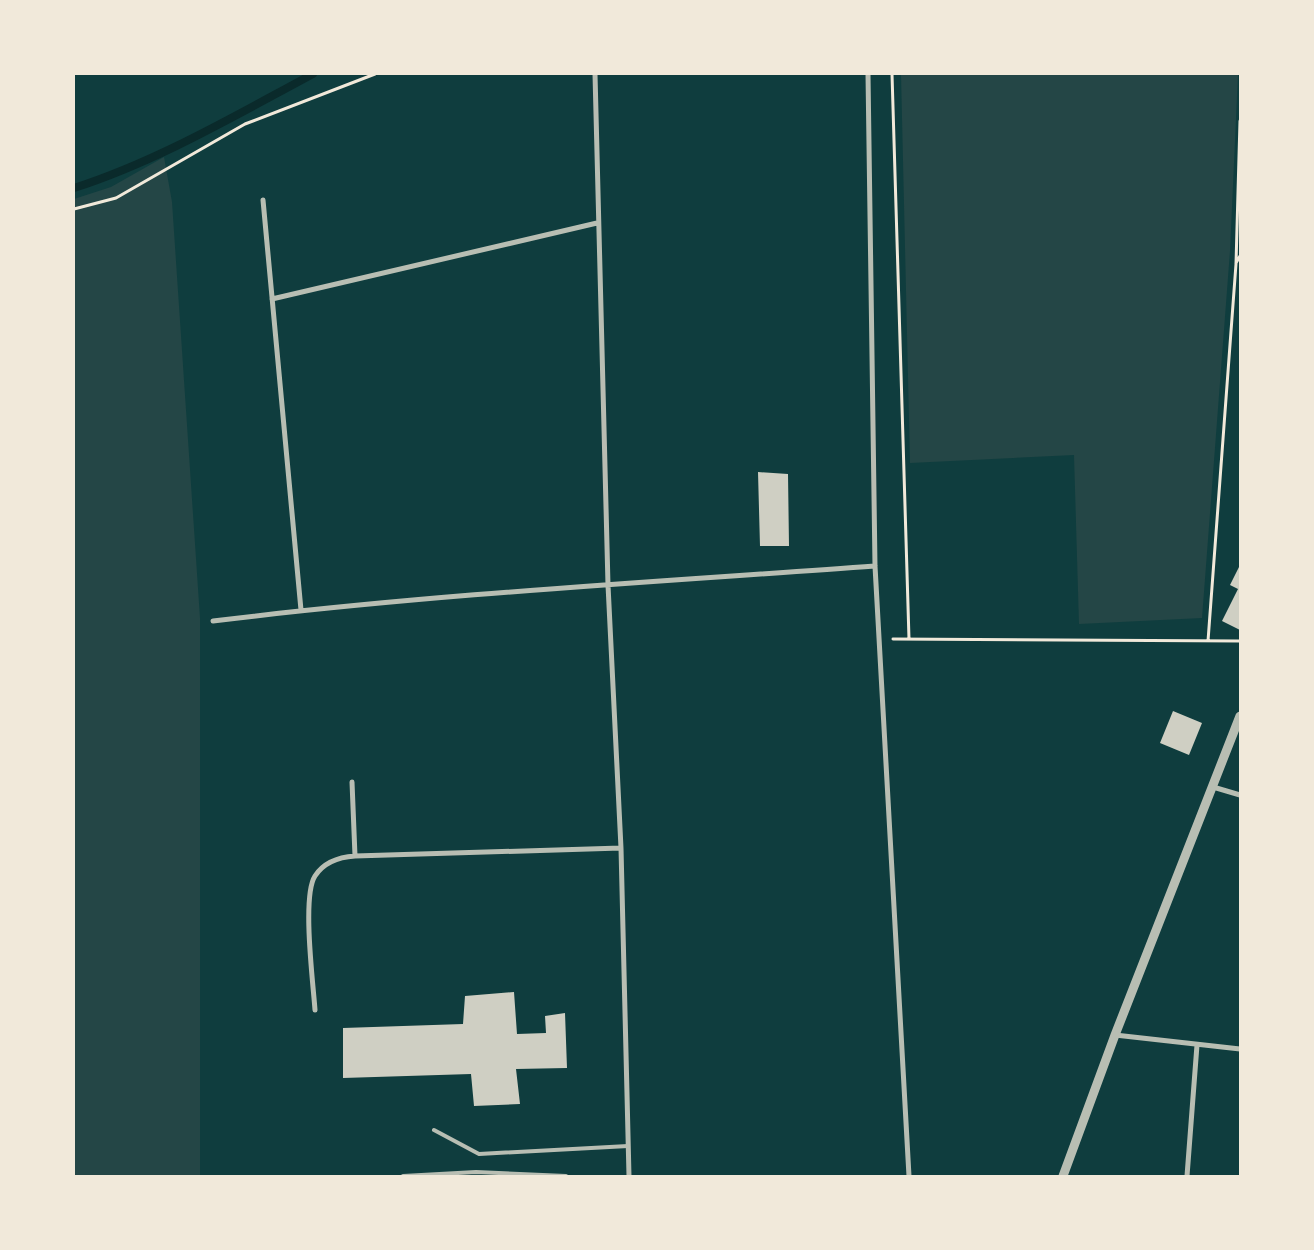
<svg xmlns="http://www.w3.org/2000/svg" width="1314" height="1250" viewBox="0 0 1314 1250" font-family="'Alegreya Sans',sans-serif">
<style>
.green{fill:#244646}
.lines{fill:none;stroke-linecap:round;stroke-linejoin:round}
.stream{stroke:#0a2a2b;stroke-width:8}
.building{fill:#cfcfc3}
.path{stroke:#f1e9da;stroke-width:3}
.service{stroke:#b8beb3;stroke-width:4}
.minor{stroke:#b8beb3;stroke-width:5}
.tertiary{stroke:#b8beb3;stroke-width:9}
</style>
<rect width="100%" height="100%" fill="#0f3d3e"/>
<path class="green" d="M901,74h337l-8,177 -28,367 -123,6 -5,-169 -164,8z
M164,157l8,45 28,416v558h-126v-977l37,-12z"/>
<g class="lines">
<path class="stream" d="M74,188c84,-27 162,-73 239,-114"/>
</g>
<path class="building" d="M758,472l30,2 1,72h-29z
M1240,565v65l-18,-9 16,-32 -8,-4z
M1173,711l29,12 -13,32 -29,-12z
M514,992l3,42 29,-1 -1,-17 20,-3 2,55 -51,1 4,35 -46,2 -3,-32 -128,4v-50l120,-4 2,-28z"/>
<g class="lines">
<path class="path" d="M892,74l17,565
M74,209l42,-11 129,-74 130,-50
M1236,263l4,-7
M893,639l347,2
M1208,641l28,-377 4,-143"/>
<path class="service" d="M434,1130l45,24 149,-8
M403,1176l73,-4 90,4"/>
<path class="minor" d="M595,74l13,511 13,263 8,328
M868,74l7,492 34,610
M263,200l38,410
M272,299l325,-76
M213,621c220,-27 441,-39 662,-55
M352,782l3,74
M1213,787l27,8
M315,1010c-2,-28 -13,-114 0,-134 9,-14 25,-19 40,-20l266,-8
M1115,1035l125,14
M1187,1176l10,-131"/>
<path class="tertiary" d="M1063,1176l52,-141 125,-319"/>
</g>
<rect width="1314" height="1250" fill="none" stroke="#f1e9da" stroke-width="150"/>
</svg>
